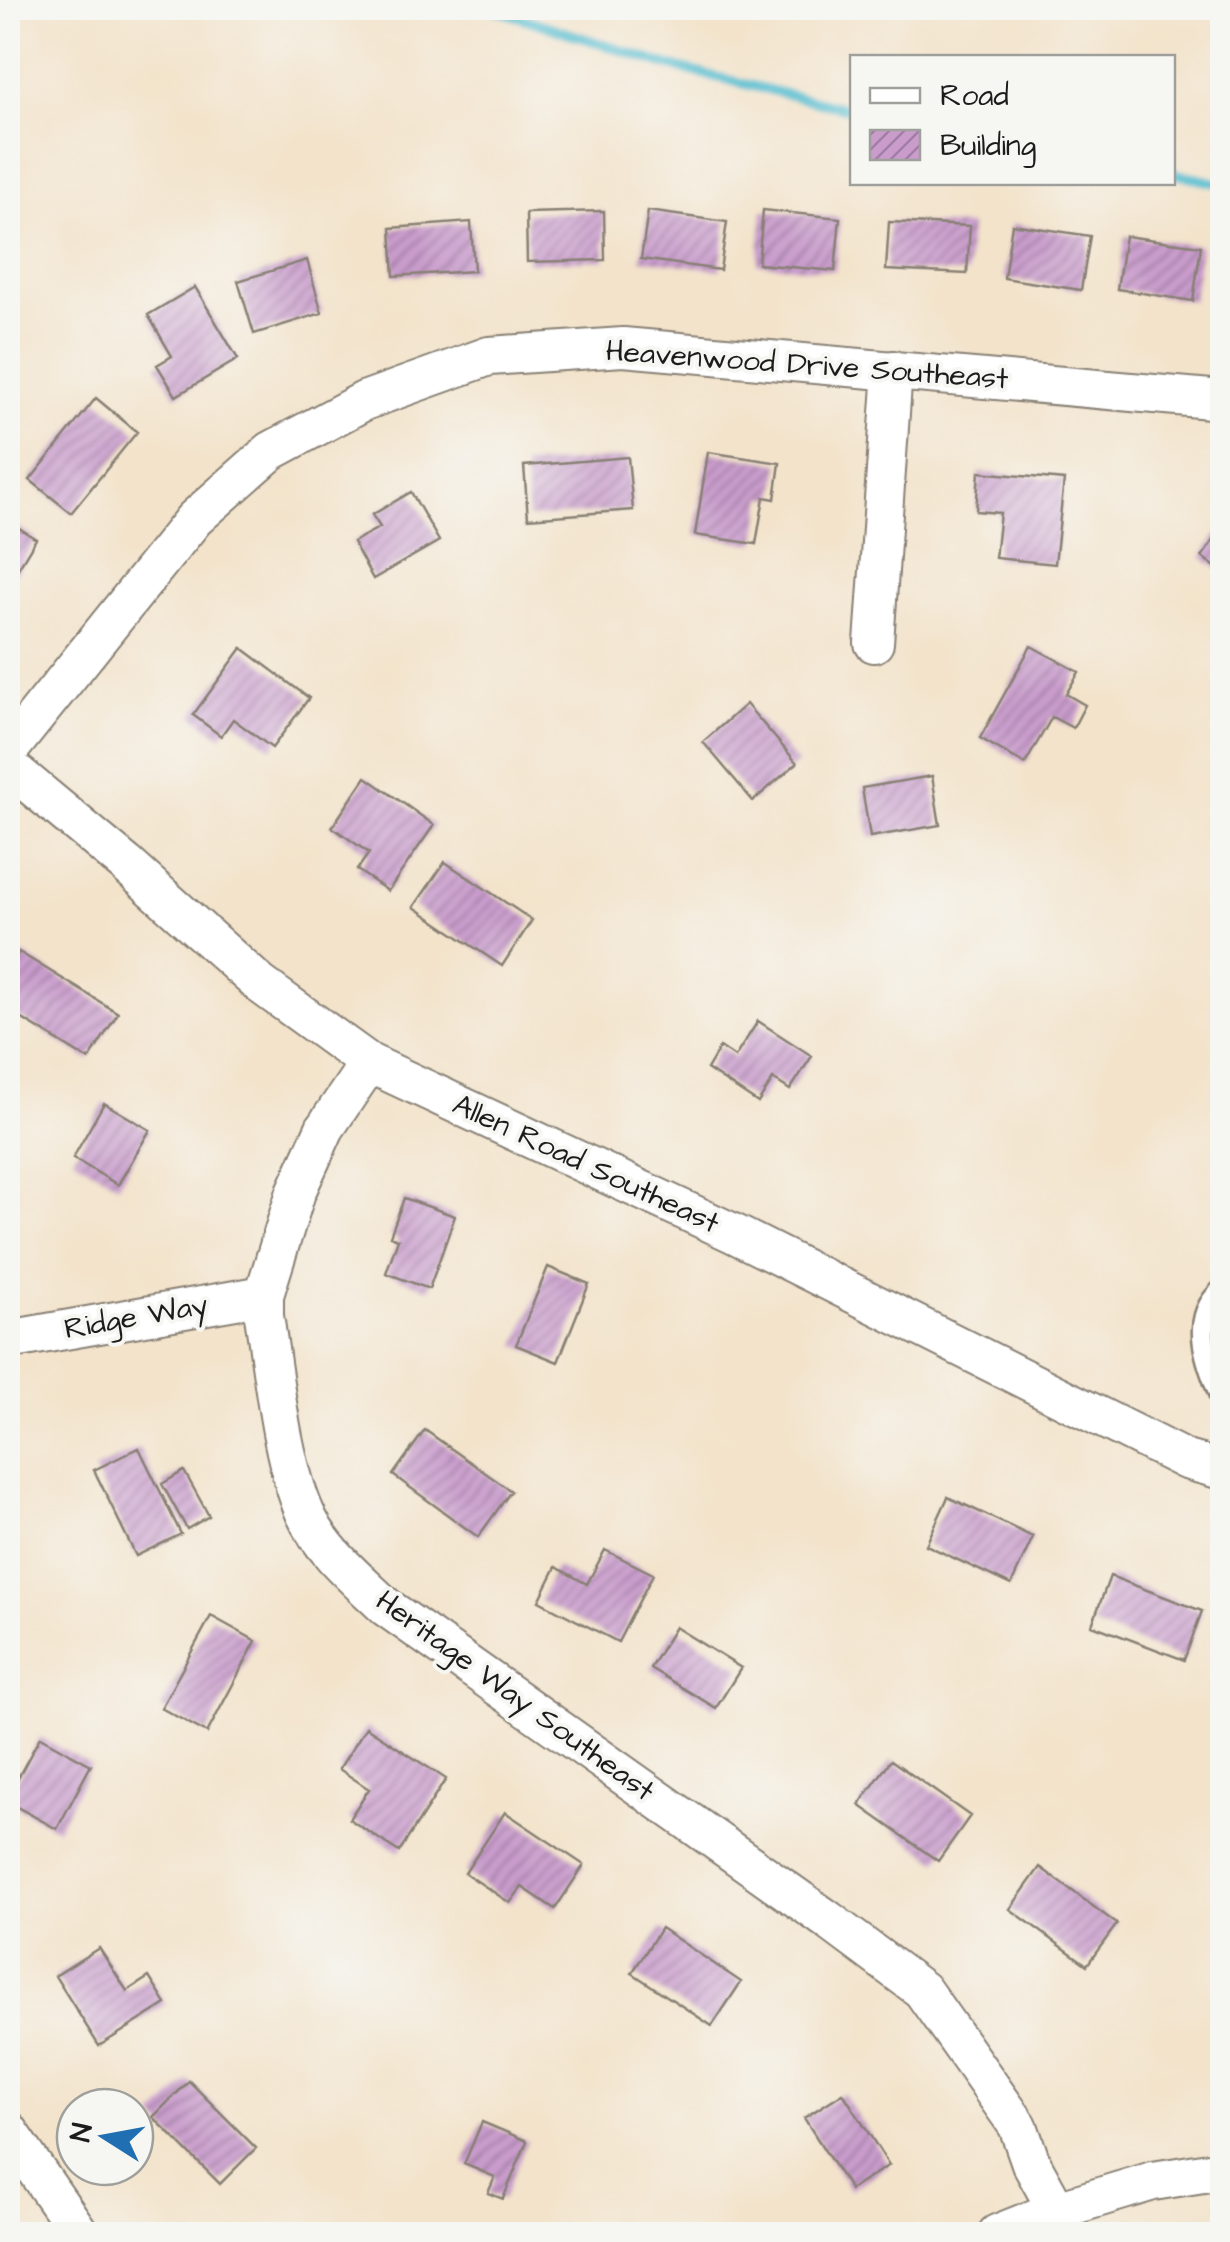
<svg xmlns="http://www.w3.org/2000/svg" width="1230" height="2242" viewBox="0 0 1230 2242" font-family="'Architects Daughter',sans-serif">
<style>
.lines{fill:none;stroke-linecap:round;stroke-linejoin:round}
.stream{stroke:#51bbce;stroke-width:10}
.building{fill:url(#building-hatch)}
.service-casing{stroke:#888074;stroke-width:25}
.minor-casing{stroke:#888074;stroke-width:42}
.service{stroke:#fff;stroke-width:20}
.minor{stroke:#fff;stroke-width:38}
.labels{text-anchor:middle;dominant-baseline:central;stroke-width:8;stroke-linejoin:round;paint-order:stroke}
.street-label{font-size:30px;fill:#1c1c1c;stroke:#f6f6f2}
</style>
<defs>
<pattern id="building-hatch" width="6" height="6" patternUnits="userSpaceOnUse" patternTransform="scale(2.5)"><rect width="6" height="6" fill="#c99ccc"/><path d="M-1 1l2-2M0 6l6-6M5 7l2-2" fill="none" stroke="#a27ea5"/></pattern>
</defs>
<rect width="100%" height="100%" fill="#f6f6f2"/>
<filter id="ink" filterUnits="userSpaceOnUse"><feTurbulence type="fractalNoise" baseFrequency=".01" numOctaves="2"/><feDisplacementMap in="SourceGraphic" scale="20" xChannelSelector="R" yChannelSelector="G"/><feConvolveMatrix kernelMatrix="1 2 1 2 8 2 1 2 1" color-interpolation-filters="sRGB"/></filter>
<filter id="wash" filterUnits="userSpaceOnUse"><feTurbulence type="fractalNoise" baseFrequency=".0048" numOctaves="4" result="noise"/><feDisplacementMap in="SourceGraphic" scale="40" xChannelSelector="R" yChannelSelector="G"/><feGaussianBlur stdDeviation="2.25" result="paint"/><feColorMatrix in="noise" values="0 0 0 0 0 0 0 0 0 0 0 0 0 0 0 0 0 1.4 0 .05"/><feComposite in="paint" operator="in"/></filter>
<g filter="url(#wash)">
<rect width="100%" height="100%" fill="#f3e3cb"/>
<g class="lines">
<path class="stream" d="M492,8l174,57 186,45
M1172,173l50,11"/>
</g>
<g id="blocks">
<path class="building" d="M763,210l77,8 -5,53 -77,-7z
M604,211l1,49 -78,2 -1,-49z
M648,211l79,11 -7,48 -79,-11z
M471,222l3,49 -80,5 -3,-48z
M889,222l81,4 -3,48 -81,-4z
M1012,224l78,12 -9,54 -77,-12z
M1125,236l76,10 -8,55 -76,-12z
M307,260l15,53 -68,21 -16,-53z
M195,287l43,72 -62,37 -19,-31 15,-9 -24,-41z
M96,398l41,34 -66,81 -41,-33z
M708,452l72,11 -5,36 -11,-2 -8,47 -61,-9z
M628,457l5,53 -105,8 -4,-52z
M979,472l85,8 -9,84 -60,-6 5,-45 -24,-2z
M411,492l28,49 -66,38 -20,-37 27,-15 -8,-12z
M8,521l28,18 -28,46z
M1222,527v45l-20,-15z
M1031,646l48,26 -13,22 19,11 -12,23 -21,-11 -27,47 -45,-26z
M242,648l67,50 -37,50 -39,-29 -12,17 -28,-21z
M746,704l51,59 -44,38 -50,-59z
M932,776l8,49 -70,12 -8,-49z
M366,777l68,48 -46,66 -31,-21 12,-17 -37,-26z
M445,862l87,58 -30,46 -88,-59z
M19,952l99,61 -29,47 -81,-50v-39z
M758,1021l54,35 -22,34 -17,-11 -15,24 -51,-34 13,-22 15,10z
M104,1103l46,27 -32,55 -45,-27z
M404,1198l51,18 -26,73 -43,-16 12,-34 -8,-3z
M548,1267l41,17 -31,78 -42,-17z
M425,1430l86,61 -33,46 -85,-62z
M139,1448l42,86 -45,22 -42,-86z
M184,1471l25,45 -22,13 -25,-45z
M948,1497l85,40 -22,48 -85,-40z
M605,1550l48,24 -35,68 -79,-41 17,-34 31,17z
M1110,1576l92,35 -18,49 -92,-35z
M211,1616l45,25 -49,92 -46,-25z
M675,1627l66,41 -25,40 -66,-40z
M366,1727l80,52 -47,73 -50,-33 20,-30 -30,-20z
M40,1737l51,28 -34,64 -49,-27v-6z
M891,1760l79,56 -32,45 -79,-56z
M505,1812l79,53 -29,44 -33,-22 -12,16 -45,-30z
M1040,1867l77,57 -30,41 -77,-56z
M661,1928l80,54 -29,44 -80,-53z
M99,1948l28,43 22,-14 17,27 -67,42 -44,-70z
M189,2081l67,67 -36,36 -67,-67z
M843,2093l46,72 -39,25 -46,-72z
M482,2122l45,19 -24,58 -15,-6 7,-16 -31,-13z"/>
</g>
</g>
<g filter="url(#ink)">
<use href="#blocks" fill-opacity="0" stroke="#888074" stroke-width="2.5"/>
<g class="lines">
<defs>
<path id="service" d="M1222,1290c-35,30 -14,73 0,111"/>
<path id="minor" d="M874,643l19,-273
M8,751l186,-232 77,-68 93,-50 125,-45 134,-9 599,53
M8,766l118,98 134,120 109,79 364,170 453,227 36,10
M369,1063l-44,65 -29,64 -32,103v21c10,61 17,142 41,197 16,37 53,67 81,94l442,313 94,70 96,136 13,37 26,47
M8,1340l256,-45
M8,2130l72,104
M997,2234l60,-24 96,-29 69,-11"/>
</defs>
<use href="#service" class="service-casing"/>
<use href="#minor" class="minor-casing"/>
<use href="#service" class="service"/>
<use href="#minor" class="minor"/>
</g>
</g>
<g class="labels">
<g class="street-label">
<text transform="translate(807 365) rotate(4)">Heavenwood Drive Southeast</text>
<text transform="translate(586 1164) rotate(25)">Allen Road Southeast</text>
<text transform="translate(136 1317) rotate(-10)">Ridge Way</text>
<text transform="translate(515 1696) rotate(36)">Heritage Way Southeast</text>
</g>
</g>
<rect width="1230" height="2242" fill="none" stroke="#f6f6f2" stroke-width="40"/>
<rect x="850" y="55" width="325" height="130" fill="#f6f6f2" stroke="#9f9f9c" stroke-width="2.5"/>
<rect x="870" y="88" width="50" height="15" fill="#ffffff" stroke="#9f9f9c" stroke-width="2.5"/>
<text x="940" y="105" font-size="30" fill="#1c1c1c">Road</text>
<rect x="870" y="130" width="50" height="30" fill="url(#building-hatch)" stroke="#9f9f9c" stroke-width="2.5"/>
<text x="940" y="155" font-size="30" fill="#1c1c1c">Building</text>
<g transform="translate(105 2137) rotate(281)"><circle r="48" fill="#f6f6f2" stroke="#9f9f9c" stroke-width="2.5"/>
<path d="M0-8L18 38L0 25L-18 38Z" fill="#1f6fb2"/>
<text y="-15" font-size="28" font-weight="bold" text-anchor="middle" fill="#1c1c1c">N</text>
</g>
</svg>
